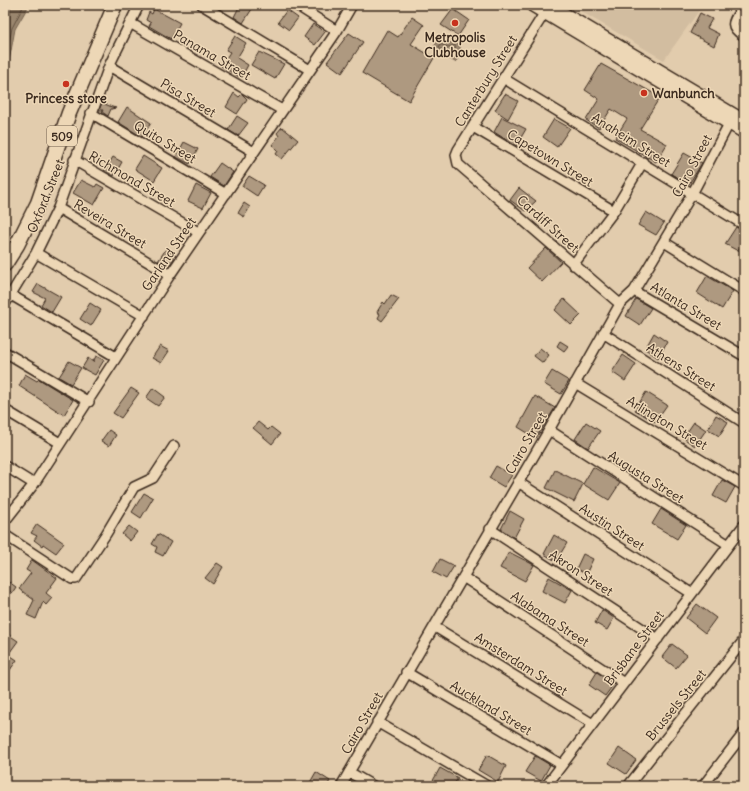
<svg xmlns="http://www.w3.org/2000/svg" width="749" height="791" viewBox="0 0 749 791" font-family="Delius,sans-serif">
<style>
.built{fill:#d2bda0}
.water{fill:#9a866e;stroke:#74614e}
.lines{fill:none;stroke-linecap:round;stroke-linejoin:round}
.shore{stroke:#614f3e;stroke-width:1}
.building{fill:#ae9980;stroke:#3b2a1e}
.minor-casing{stroke:#3b2a1e;stroke-width:12}
.secondary-casing{stroke:#3b2a1e;stroke-width:15}
.primary-casing{stroke:#3b2a1e;stroke-width:17}
.minor{stroke:#edd7b6;stroke-width:9}
.secondary{stroke:#edd7b6;stroke-width:12}
.primary{stroke:#edd7b6;stroke-width:14}
.poi-dot{fill:#c8321e;stroke:#edd7b6;stroke-width:1.5}
.labels{text-anchor:middle;dominant-baseline:central;stroke-width:3;stroke-linejoin:round;paint-order:stroke}
.shield{fill:#edd7b6;stroke:#705e4c;stroke-width:1}
.shield-label{font-size:12px;font-weight:bold;fill:#3b2a1e}
.poi-label{font-size:13px;font-weight:bold;fill:#3b2a1e;stroke:#edd7b6}
.street-label{font-size:13px;fill:#3b2a1e;stroke:#edd7b6}
</style>
<rect width="100%" height="100%" fill="#e2ccad"/>
<filter id="ink" filterUnits="userSpaceOnUse"><feTurbulence type="fractalNoise" baseFrequency=".025" numOctaves="2"/><feDisplacementMap in="SourceGraphic" scale="8" xChannelSelector="R" yChannelSelector="G"/><feConvolveMatrix kernelMatrix="1 2 1 2 8 2 1 2 1" color-interpolation-filters="sRGB"/></filter>
<g filter="url(#ink)">
<path class="built" d="M570,5h133l-39,55z"/>
<path class="water" d="M5,5h24l-14,24 -10,54z
M439,38l8,6 9,-4 4,4v6l3,3 -8,9 -22,-13z"/>
<g class="lines">
<path class="shore" d="M442,45l6,2 7,-2 1,9 -3,2 -13,-7 -1,-3z
M5,62l7,-34 12,-23"/>
</g>
<path class="building" d="M240,5h5l7,4 -9,14 -9,-6z
M154,9l26,14 -9,16 -22,-13 2,-3 -5,-3 3,-8 3,2z
M453,9l16,11 -11,16 -17,-11z
M287,10l11,8 -9,12 -11,-8z
M700,13l12,6 -5,9 12,6 -5,12 -24,-13z
M412,17l12,8 -13,19 23,14 -25,43 -47,-28 25,-43 11,7z
M313,24l12,8 -10,13 -11,-8z
M349,33l14,9 -21,31 -15,-11z
M235,36l11,7 -9,15 11,7 -7,13 -20,-12 9,-14 -4,-2z
M259,52l25,12 -9,15 -24,-14z
M601,64l59,33 -20,32 27,15 -11,18 -41,-24 12,-19 -16,-10 -12,19 -13,-8 13,-21 -14,-9z
M234,93l5,4 3,-3 5,5 -10,15 -11,-7z
M505,94l13,7 -10,18 -13,-9z
M102,103l10,4 4,1 -5,1 -3,7 -6,-4 1,-2h-4z
M127,107l24,16 -9,14 -24,-15z
M237,116l11,7 -10,13 -10,-6z
M502,117l24,12 -10,17 -22,-14z
M554,119l16,9 -13,19 -14,-10z
M282,127l16,13 -16,19 -6,-5 2,-3 -6,-6 7,-9 -2,-3z
M184,142l14,7 -8,15 -14,-7z
M684,153l18,10 -13,21 -18,-10z
M143,156l19,12 -8,13 -19,-12z
M113,157l9,5 -8,14 -10,-5z
M220,163l13,9 -9,14 -14,-9z
M249,176l15,9 -7,11 -15,-10z
M81,180l14,7 2,-3 7,4 -10,17 -21,-12z
M196,185l15,8 -8,15 -15,-7z
M519,188l17,13 -11,10 -15,-11z
M244,203l6,4 -6,10 -6,-4z
M646,212l18,11 -8,12 -18,-10z
M736,227l8,4v11l-6,9 -13,-7z
M546,248l15,14 -19,20 -15,-14z
M166,249l10,7 -8,11 -10,-6z
M707,276l26,15 -11,18 -25,-16z
M38,284l23,13 -9,15 -11,-7 4,-7 -12,-6z
M391,295l8,4 -17,22 -4,-3 2,-4 -3,-2 6,-10 2,2z
M564,299l17,16 -10,10 -16,-15z
M636,299l15,9 -11,17 -14,-9z
M90,303l11,7 -10,16 -11,-7z
M654,333l13,9 -9,16 -13,-9z
M560,341l8,5 -4,5 -7,-5z
M160,346l9,5 -8,12 -9,-5z
M540,348l9,7 -6,8 -9,-7z
M623,355l13,9 -11,17 -13,-9z
M96,356l8,4 -9,15 -13,-7 6,-10 5,4z
M69,361l12,7 -10,16 -12,-7z
M552,371l17,10 -8,13 -17,-10z
M25,374l12,7 2,-2 34,21 -9,15 -45,-29z
M131,388l8,5 -18,25 -8,-5z
M153,388l12,9 -7,9 -12,-8z
M646,392l21,13 -12,17 -20,-12z
M535,396l20,12 -19,30 -18,-11z
M716,415l12,7 -9,14 -11,-7z
M258,422l10,8 3,-3 9,7 -8,10 -19,-16z
M586,422l14,9 -12,17 -13,-9z
M694,422l12,8 -11,16 -12,-8z
M109,430l7,5 -7,11 -8,-5z
M496,466l16,9 -8,12 -15,-9z
M593,467l27,16 -11,17 -26,-16z
M555,470l28,14 -9,18 -28,-14z
M722,480l13,7 -9,16 -13,-7z
M144,493l9,5 -12,20 -9,-6z
M661,509l25,16 -9,14 -25,-15z
M510,511l14,8 -10,19 -13,-9z
M37,524l27,19 -8,10 -13,-9 -1,2 -8,-6 3,-4 -6,-3z
M129,526l8,6 -7,9 -8,-7z
M158,534l13,8 -8,14 -8,-4 2,-5 -5,-3z
M554,535l13,8 -11,18 -12,-7z
M509,552l25,13 -9,16 -25,-13z
M583,554l10,5 -7,15 -10,-5z
M440,559l14,7 -8,13 -13,-7z
M32,560l25,18 -11,15 6,5 -6,7 -3,-3 -7,17 -9,-4 7,-15 -15,-11 12,-16 -5,-3z
M217,563l6,4 -10,17 -8,-6z
M549,577l23,13 -7,13 -23,-12z
M9,582l7,5 -4,6 -7,-6z
M697,604l19,14 -11,15 -19,-15z
M602,610l12,8 -7,12 -12,-7z
M9,635l9,6 -8,11 -5,-4v-7z
M672,644l15,11 -11,13 -14,-11z
M8,654l9,6 -12,17v-19z
M597,672l17,12 -9,12 -16,-11z
M619,748l17,12 -10,14 -17,-11z
M487,755l19,11 -8,16 -20,-12z
M535,756l15,9 -9,16 -16,-9z
M440,768l18,10 -5,8h-23z
M316,772l14,9 -3,5h-19z"/>
<g class="lines">
<defs>
<path id="minor" d="M202,5l108,65
M296,5l41,26
M744,5c-9,15 -18,20 0,31
M547,9l-89,141 -2,5 2,9 162,140
M130,23l152,87
M109,66l145,86
M503,78l241,147
M91,113l135,81
M473,127l141,84
M74,160l124,72
M58,208l112,67
M664,242l80,49
M36,253l108,63
M573,265l41,-54 29,-49
M634,291l110,65
M11,295l105,62
M5,304l31,-51 22,-45 51,-142 30,-61
M603,333l141,90
M5,352l84,50
M575,383l169,103
M5,410l55,33
M549,430l180,115
M5,466l29,18
M518,482l173,111
M5,521l29,-37 136,-209 167,-244 15,-26
M490,529l168,110
M5,535l67,44h4l30,-45 28,-47 19,-9 21,-32
M463,577l161,106
M435,627l158,97
M406,672l156,93
M377,722l110,64
M349,772l24,14
M341,786l208,-356 71,-126 14,-13 58,-97 40,-76
M546,786l198,-261
M628,786l116,-146
M703,786l41,-53"/>
<path id="secondary" d="M532,5l212,127
M549,5l195,116"/>
<path id="primary" d="M5,264l12,-19 21,-42 31,-90 46,-108"/>
</defs>
<use href="#minor" class="minor-casing"/>
<use href="#secondary" class="secondary-casing"/>
<use href="#primary" class="primary-casing"/>
<use href="#minor" class="minor"/>
<use href="#secondary" class="secondary"/>
<use href="#primary" class="primary"/>
</g>
</g>
<g class="poi-dot">
<circle cx="455" cy="23" r="4"/>
<circle cx="66" cy="84" r="4"/>
<circle cx="644" cy="93" r="4"/>
</g>
<g class="labels">
<rect class="shield" x="47" y="126" width="30" height="20" rx="3"/>
<g class="shield-label">
<text x="62" y="136">509</text>
</g>
<g class="poi-label">
<text x="455" y="37">Metropolis<tspan x="455" dy="15">Clubhouse</tspan></text>
<text x="652" y="93" text-anchor="start">Wanbunch</text>
<text x="66" y="98">Princess store</text>
</g>
<g class="street-label">
<text transform="translate(212 55) rotate(30)">Panama Street</text>
<text transform="translate(486 81) rotate(-58)">Canterbury Street</text>
<text transform="translate(188 98) rotate(31)">Pisa Street</text>
<text transform="translate(631 140) rotate(32)">Anaheim Street</text>
<text transform="translate(165 142) rotate(31)">Quito Street</text>
<text transform="translate(550 158) rotate(31)">Capetown Street</text>
<text transform="translate(692 166) rotate(-62)">Cairo Street</text>
<text transform="translate(132 179) rotate(30)">Richmond Street</text>
<text transform="translate(46 196) rotate(-68)">Oxford Street</text>
<text transform="translate(110 224) rotate(31)">Reveira Street</text>
<text transform="translate(548 224) rotate(42)">Cardiff Street</text>
<text transform="translate(169 254) rotate(-56)">Garland Street</text>
<text transform="translate(686 306) rotate(31)">Atlanta Street</text>
<text transform="translate(681 367) rotate(32)">Athens Street</text>
<text transform="translate(667 423) rotate(31)">Arlington Street</text>
<text transform="translate(526 443) rotate(-60)">Cairo Street</text>
<text transform="translate(646 477) rotate(32)">Augusta Street</text>
<text transform="translate(612 527) rotate(33)">Austin Street</text>
<text transform="translate(581 573) rotate(33)">Akron Street</text>
<text transform="translate(550 619) rotate(33)">Alabama Street</text>
<text transform="translate(634 648) rotate(-53)">Brisbane Street</text>
<text transform="translate(521 664) rotate(32)">Amsterdam Street</text>
<text transform="translate(676 705) rotate(-51)">Brussels Street</text>
<text transform="translate(491 708) rotate(31)">Auckland Street</text>
<text transform="translate(362 723) rotate(-60)">Cairo Street</text>
</g>
</g>
<rect width="749" height="791" fill="none" stroke="#edd7b6" stroke-width="20"/>
<rect x="10" y="10" width="729" height="771" fill="none" stroke="#3b2a1e" stroke-width="1.5" filter="url(#ink)"/>
</svg>
